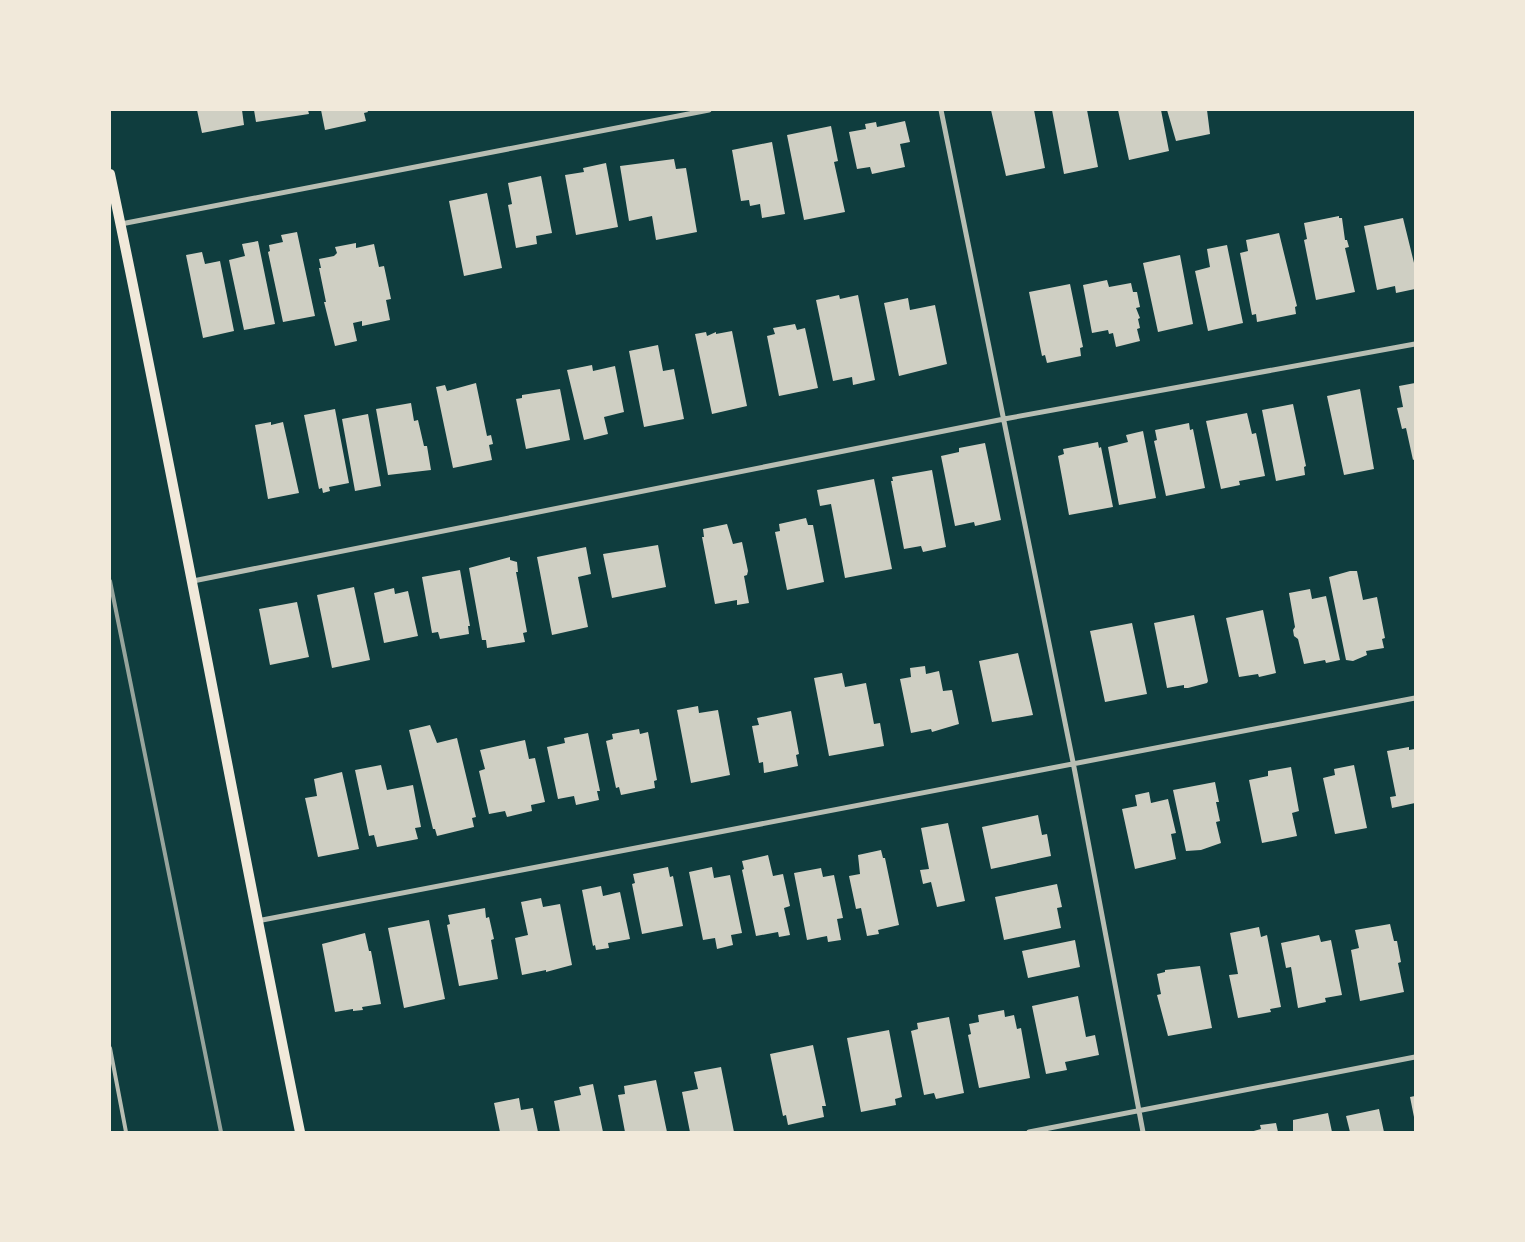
<svg xmlns="http://www.w3.org/2000/svg" width="1525" height="1242" viewBox="0 0 1525 1242" font-family="'Public Sans',sans-serif">
<style>
.building{fill:#cfcfc3}
.lines{fill:none;stroke-linecap:round;stroke-linejoin:round}
.service{stroke:#b8beb3;stroke-width:4}
.minor{stroke:#b8beb3;stroke-width:5}
.secondary{stroke:#f1e9da;stroke-width:10}
.rail{stroke:#97a49c;stroke-width:4}
</style>
<rect width="100%" height="100%" fill="#0f3d3e"/>
<path class="building" d="M197,110h45l2,15 -42,8z
M254,110h54l1,4 -53,8z
M321,110h46l1,2 -4,1 2,8 -41,9z
M991,110h43l11,58 -39,8z
M1052,110h35l11,57 -34,7z
M1118,110h43l8,41 -40,9z
M1167,110h40l3,24 -34,7z
M905,121l5,21 -10,2 5,23 -33,7 -2,-7 -13,2 -8,-37 17,-3 -1,-5 11,-2 1,5z
M831,126l7,35 -4,1 11,50 -41,8 -17,-85z
M772,142l13,72 -23,4 -2,-14 -10,2 -1,-6 -8,1 -9,-51z
M674,159l2,10 10,-1 11,64 -41,8 -4,-24 -23,5 -9,-55z
M606,163l12,64 -42,8 -11,-60 19,-3 -1,-4z
M541,176l11,57 -16,3 1,8 -21,4 -8,-43 4,-1 -4,-21z
M487,193l15,75 -38,8 -15,-75z
M1339,216v2h3l3,22h2l2,7 -4,1 10,44 -39,8 -12,-60 3,-1 -3,-16z
M1403,218l12,49v22l-19,4 -1,-7 -18,4 -13,-64z
M297,232l18,84 -32,6 -15,-70 2,-1 -1,-6 14,-3 -2,-7z
M1279,233l18,73 -2,1 1,7 -39,8 -1,-8 -4,1 -12,-62 8,-2 -2,-11z
M258,241l17,83 -31,6 -15,-70 16,-4 -3,-12z
M356,243v5l18,-4 5,23 5,-1 7,33 -5,1 4,20 -28,6v-5l-9,2 4,18 -22,5 -11,-44h2l-7,-34h2l-2,-9 15,-3 3,-3 -2,-6z
M1227,245l16,78 -35,8 -13,-60 15,-4 -3,-18z
M202,252l3,12 15,-3 14,70 -31,7 -17,-83z
M1180,255l13,69 -35,8 -15,-69z
M1107,280l2,7 22,-4 2,9h4l3,15 -4,1 4,10 -2,1 2,9 -3,1 3,12 -24,6 -3,-14 -4,1 -1,-4 -16,3 -9,-48z
M1070,284l13,63 -3,1 1,8 -34,7 -2,-8 -3,1 -13,-64z
M839,295l1,4 18,-4 17,85 -22,5 -1,-8 -19,4 -17,-81z
M908,298l2,12 25,-5 12,59 -48,12 -15,-73z
M795,324l2,6 8,-2 13,60 -39,8 -12,-60 8,-2 -2,-6z
M732,331l15,75 -35,8 -17,-80 11,-2 1,4 9,-4v2z
M658,345l5,26 11,-2 10,50 -40,8 -15,-76z
M592,365l1,6 22,-5 9,46 -20,5 4,17 -24,6 -17,-70z
M476,383l11,53 4,-1 2,9 -4,1 3,15 -39,8 -17,-81 9,-2 2,6z
M1415,383v76l-2,1 -7,-32 -4,1 -5,-21 6,-1 -4,-21z
M560,389l10,51 -44,9 -10,-50 6,-1v-3z
M1360,389l14,80 -30,6 -17,-79z
M411,403l3,18 4,-1 6,26h3l4,24 -43,5 -12,-66z
M1293,404l13,62 -2,1 1,8 -29,6 -14,-71z
M335,409l14,74 -20,4 1,4 -7,2 -1,-5 -3,1 -15,-74z
M1247,413l5,21 4,-1 9,43 -26,5 1,4 -19,4 -15,-68z
M368,414l13,72 -26,5 -13,-72z
M271,422v3l12,-3 16,71 -31,6 -13,-74z
M1189,423l1,7 3,-1 12,59 -39,8 -12,-55 3,-1 -2,-10z
M1143,431l13,67 -37,7 -11,-58 20,-5 -2,-7z
M1098,442l1,6 2,-1 12,60 -44,8 -11,-59 6,-2 -1,-5z
M985,443l16,77 -26,6 -1,-4 -19,4 -14,-70 18,-4v-4z
M932,470l14,77 -23,5 -2,-6 -17,3 -13,-68h2l-1,-4z
M874,479l18,90 -47,9 -14,-74 -11,2 -3,-16z
M806,518l2,7h5l11,57 -37,8 -12,-58 5,-1 -1,-7z
M727,524l6,20 9,-2 6,29 -1,4 -3,1 5,27 -12,2v-5l-22,4 -13,-67h2l-1,-8z
M658,545l8,42 -54,11 -9,-44z
M586,547l5,27 -13,3 10,50 -36,8 -15,-78z
M510,557v3l7,2 1,10h-2l11,60 -4,1 2,9 -38,6 -1,-8h-4l-13,-72z
M460,570l10,56h-2l1,8 -29,5 -2,-7 -6,1 -10,-56z
M1350,571h7l6,29 14,-3 8,41 -3,1 2,9 -18,3 1,4 -14,6 -7,-1 -17,-83z
M354,587l16,73 -38,8 -15,-73z
M394,588l1,6 13,-3 10,45 -34,7 -10,-50z
M1310,589l2,10 14,-3 14,64 -14,3 -1,-3 -21,4 -6,-25 -4,-3 -1,-6 2,-3 -6,-34z
M297,602l12,55 -39,8 -11,-56z
M1263,610l13,63 -17,4 -1,-3 -19,3 -13,-59z
M1194,615l14,66 -1,2 -19,5h-4v-3l-17,3 -13,-65z
M1132,623l15,71 -42,8 -15,-71z
M1018,653l15,62 -41,7 -13,-61z
M925,666l1,8 13,-3 4,20 9,-1 7,34 -27,8 -1,-3 -20,4 -11,-54 11,-2 -1,-9z
M842,673l3,14 21,-4 8,41 6,-1 4,23 -55,10 -15,-78z
M698,706l1,7 19,-3 12,65 -39,8 -14,-73z
M791,711l8,43 -3,1 2,11 -34,7 -1,-11 -4,1 -7,-37 7,-1 -2,-7z
M430,725l7,18 20,-5 19,79 -4,1 2,9 -37,9 -2,-7h-2l-24,-99z
M639,729l1,5 8,-2 9,48 -3,1 1,7 -34,7 -2,-8 -3,1 -10,-47 7,-2 -1,-5z
M588,733l12,58h-3l2,9 -23,5 -2,-9 -16,3 -11,-52 18,-4 -1,-5z
M525,740l4,19 6,-1 10,44 -14,3 1,6 -25,6 -2,-6 -16,3 -10,-43 6,-2 -5,-19z
M1409,747v3l6,-1v54l-23,5 -2,-11 6,-1 -9,-45z
M381,765l6,25 26,-5 8,42 -6,1 3,11 -41,8 -3,-12 -5,1 -14,-66z
M1354,765l13,63 -32,6 -12,-56 12,-3 -1,-6z
M1291,767l8,44 -7,2 5,23 -35,7 -13,-63 19,-4v-5z
M342,772l17,77 -41,8 -13,-59 12,-2 -3,-17z
M1215,782l4,20h-3l4,19 -4,1 5,21 -20,7 -15,1 -13,-61z
M1149,792l2,11 17,-4 8,34 -5,1 5,25 -41,10 -13,-60 15,-3 -2,-11z
M1038,815l4,20 5,-1 4,22 -60,13 -9,-42z
M948,823l17,78 -28,6 -6,-25 -8,2 -3,-14 9,-1 -8,-41z
M881,850l2,8h2l14,67 -21,5 1,4 -12,2 -6,-28 -5,1 -7,-33 11,-2 -2,-19z
M768,855l5,21 10,-2 7,32 -6,2 6,27 -11,2 -1,-5 -22,4 -14,-66 2,-1 -2,-8z
M668,867l2,10 3,-1 10,50 -41,8 -10,-50 3,-1 -2,-9z
M712,867l2,11 16,-3 12,58 -11,2 2,10 -16,4 -2,-11 -12,2 -14,-68z
M821,868l2,9 11,-2 9,43 -6,1 4,21 -13,2 -1,-6 -20,4 -13,-67z
M1057,884l5,23 -5,1 4,20 -57,12 -9,-43z
M601,886l2,10 17,-4 10,47 -22,4 1,5 -13,2 -1,-5 -2,1 -11,-56z
M541,898l2,9 17,-3 12,61 -26,7v-2l-24,5 -7,-37 13,-3 -7,-33z
M485,908l1,10 3,-1 5,22 -3,1 7,39 -39,7 -12,-61 3,-1 -2,-9z
M429,920l16,79 -41,9 -16,-80z
M1390,924l4,17h3l4,21 -3,1 6,29 -44,9 -9,-51 8,-2 -4,-18z
M1259,927l2,10 6,-2 14,72 -11,2 1,3 -33,6 -9,-43 9,-1 -8,-41z
M365,933l4,18h2l10,53 -19,3 1,3 -10,1v-2l-18,3 -13,-68z
M1319,935l2,7 10,-2 11,55 -17,3 1,4 -28,6 -7,-41 -5,1 -5,-25z
M1075,940l5,27 -52,11 -6,-27z
M1200,966l12,62 -44,8 -11,-41 4,-1 -4,-20 8,-2v-2z
M1078,996l8,41 9,-2 4,20 -34,7 2,8 -21,4 -14,-68z
M1004,1010l1,7 9,-2 3,14 4,-1 9,50 -51,10 -11,-53 3,-1 -2,-10 10,-2 -1,-7z
M949,1017l15,76 -28,6 -2,-6 -10,2 -13,-64 7,-2 -1,-6z
M889,1030l13,67 -7,2 1,6 -35,7 -14,-74z
M813,1045l13,61h-4l2,11 -36,8 -2,-10 -3,1 -13,-62z
M721,1067l13,65h-44l-8,-40 16,-3 -4,-17z
M656,1080l11,52h-42l-7,-37 7,-1 -1,-8z
M593,1084l10,48h-43l-6,-31 27,-6 -2,-8z
M1415,1096v21h-1l-4,-20z
M519,1098l2,12 12,-2 5,24h-38l-6,-29z
M1379,1109l5,23h-34l-4,-16z
M1328,1113l4,19h-39v-12z
M1276,1123l2,9h-28l11,-3 -1,-4z"/>
<g class="lines">
<path class="service" d="M110,1048l16,84"/>
<path class="minor" d="M941,110l132,652 70,370
M121,224l588,-114
M193,581l811,-162 411,-75
M257,921l1158,-223
M1029,1132l386,-75"/>
<path class="secondary" d="M110,174c67,318 125,639 190,958"/>
<path class="rail" d="M110,581l111,551"/>
</g>
<rect width="1525" height="1242" fill="none" stroke="#f1e9da" stroke-width="222"/>
</svg>
